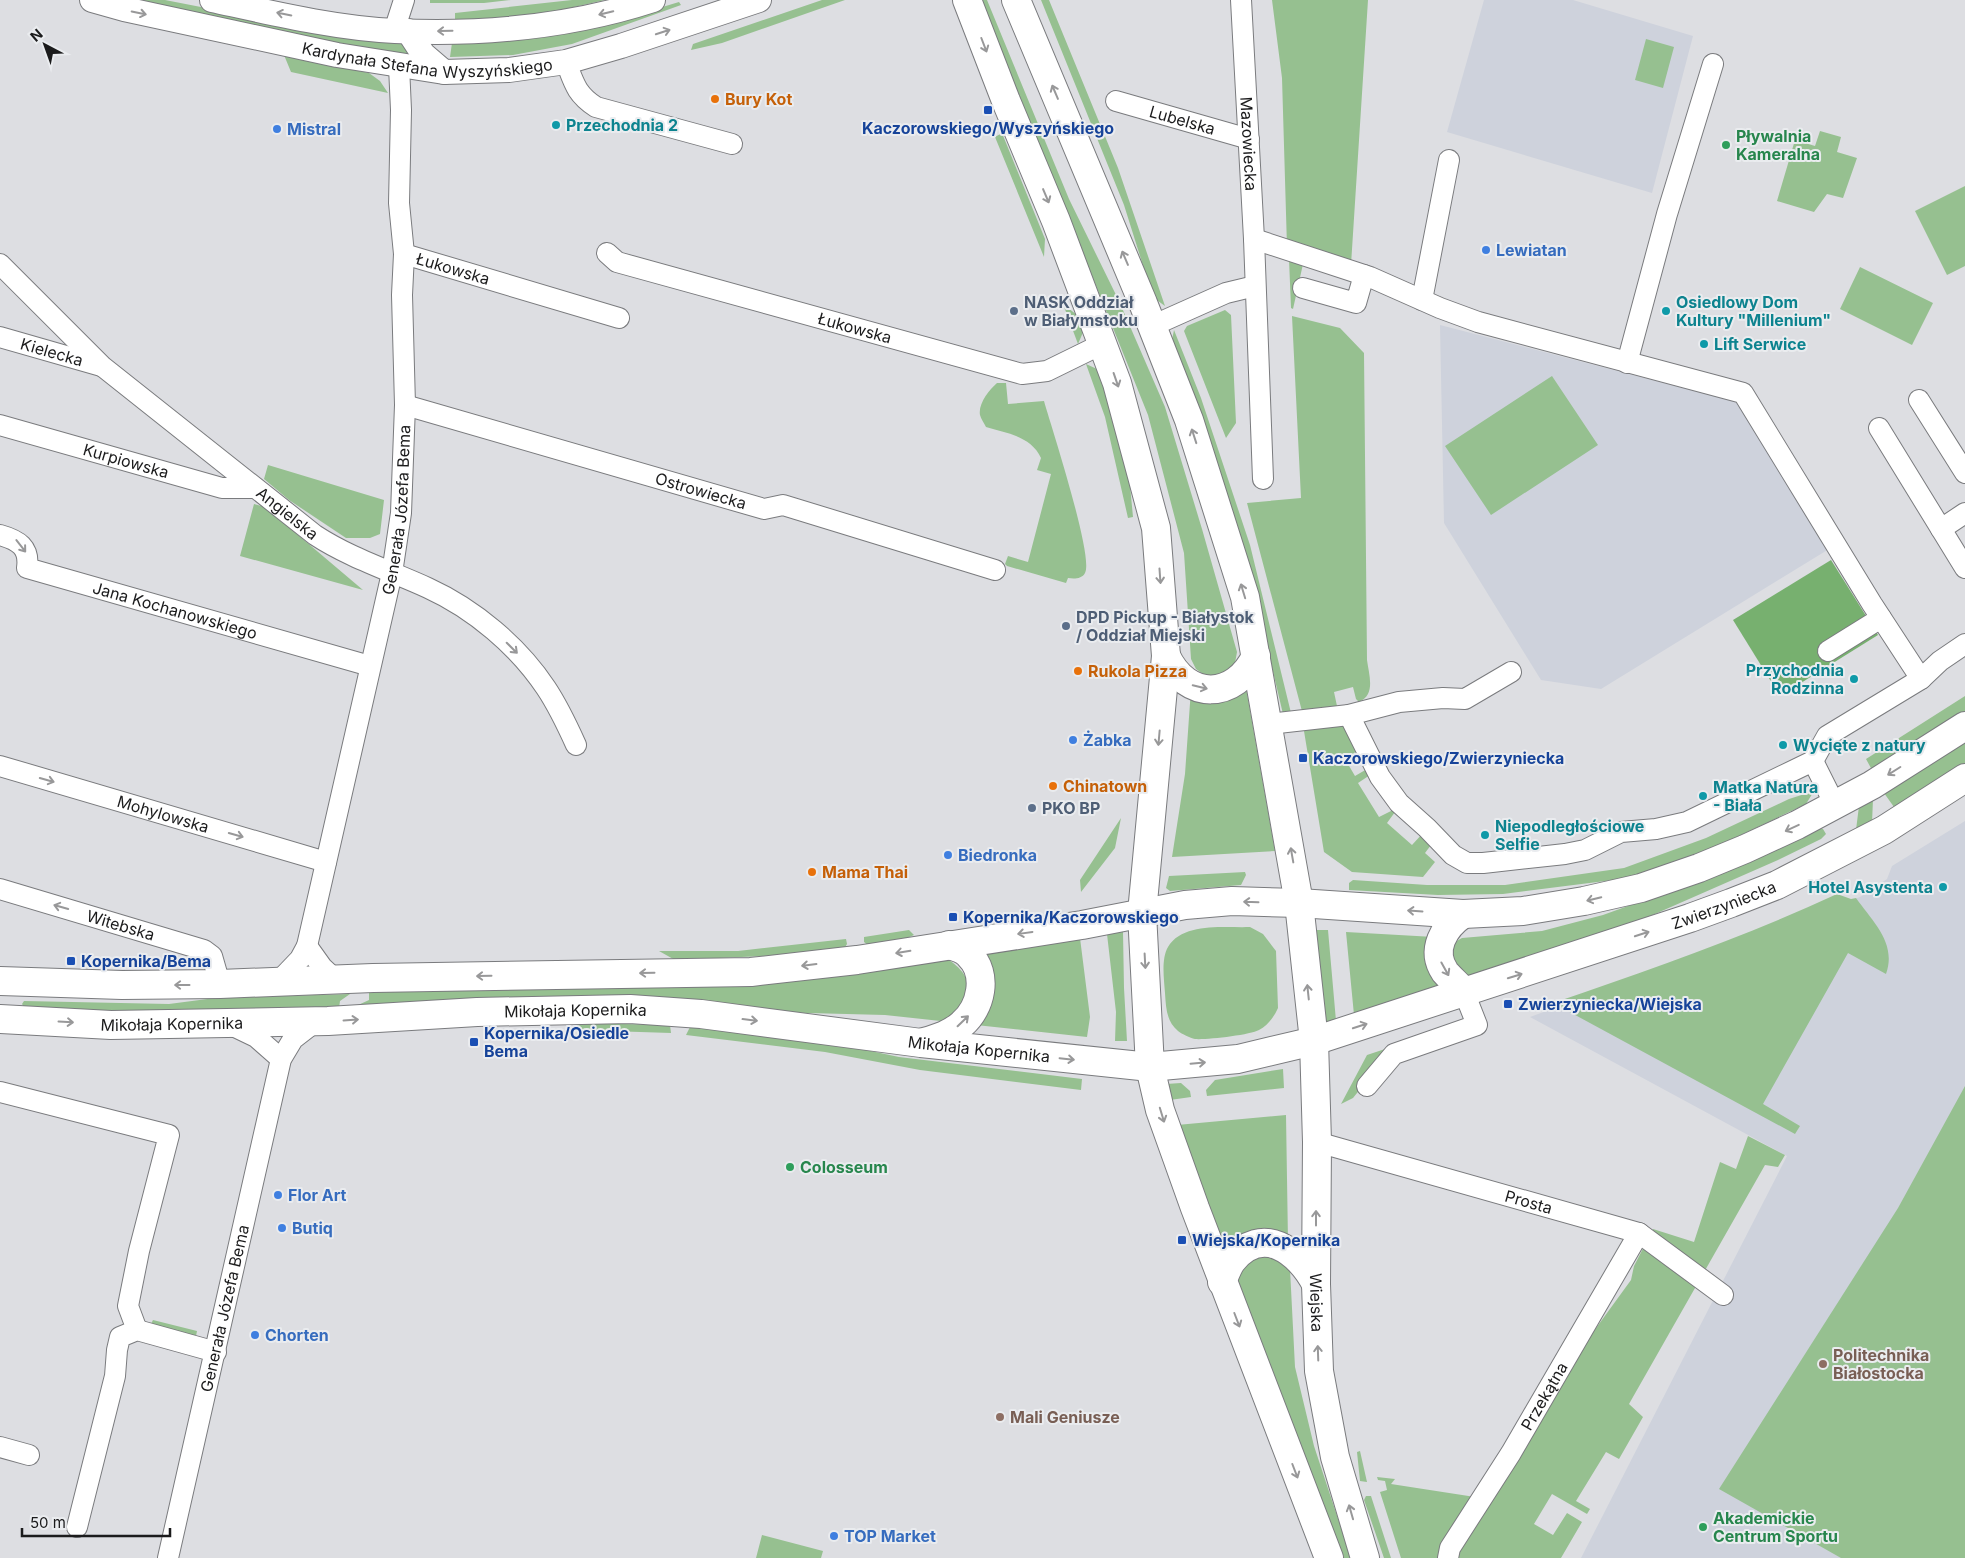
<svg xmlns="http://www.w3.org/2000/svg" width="1965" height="1558" viewBox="0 0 1965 1558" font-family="Inter,sans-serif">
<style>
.built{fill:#ced2dc}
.green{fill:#96c090}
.forest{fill:#77b06f}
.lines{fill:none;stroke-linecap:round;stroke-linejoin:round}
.minor-casing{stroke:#7a7b7e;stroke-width:22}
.tertiary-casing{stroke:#7a7b7e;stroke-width:26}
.secondary-casing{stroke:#7a7b7e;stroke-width:30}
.minor{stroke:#fff;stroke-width:20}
.tertiary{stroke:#fff;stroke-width:24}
.secondary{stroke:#fff;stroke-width:28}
.oneway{stroke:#989899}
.food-dot{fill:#e8710a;stroke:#eaecef;stroke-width:2}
.transit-dot{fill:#1a4fb4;stroke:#eaecef;stroke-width:2}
.culture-dot{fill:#0f9aa8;stroke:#eaecef;stroke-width:2}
.shop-dot{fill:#3f7fe0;stroke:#eaecef;stroke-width:2}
.leisure-dot{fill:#2e9e5b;stroke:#eaecef;stroke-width:2}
.service-dot{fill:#5c6f8a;stroke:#eaecef;stroke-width:2}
.education-dot{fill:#8d6e63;stroke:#eaecef;stroke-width:2}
.labels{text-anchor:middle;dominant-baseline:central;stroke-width:4;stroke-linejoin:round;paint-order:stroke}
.street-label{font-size:16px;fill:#1b1b1c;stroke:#eaecef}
.food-label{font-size:16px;font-weight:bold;fill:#c56008;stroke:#eaecef;text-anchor:start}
.culture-label{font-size:16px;font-weight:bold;fill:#0d838f;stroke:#eaecef;text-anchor:start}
.transit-label{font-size:16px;font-weight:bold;fill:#164399;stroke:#eaecef;text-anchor:start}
.shop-label{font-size:16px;font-weight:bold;fill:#366cbe;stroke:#eaecef;text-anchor:start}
.leisure-label{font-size:16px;font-weight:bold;fill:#27864d;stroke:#eaecef;text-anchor:start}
.service-label{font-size:16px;font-weight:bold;fill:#4e5e75;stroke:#eaecef;text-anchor:start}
.education-label{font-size:16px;font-weight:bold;fill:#785e54;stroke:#eaecef;text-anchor:start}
</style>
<rect width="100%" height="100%" fill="#dddee2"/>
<path class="built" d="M1484,0h89l120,36 -41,157 -205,-61z
M1440,325l301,78 88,146 -228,140 -60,-9 -97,-157z
M1965,821v737h-384l206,-402 -257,-139 263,-97 57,-19 12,-5 25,-17 5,-13z"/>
<path class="green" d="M140,0h25l123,24 117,17 7,14 -29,-3 -177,-36z
M430,0h81l-27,3h-54z
M572,0h33l-62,14 -88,7v-8z
M822,0h23l-123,43 -31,7 2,-6z
M981,0h6l82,199 50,102 46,106 37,122 35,123 -2,11 -8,11 -21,2 -10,-7 -5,-10 -7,-106 -36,-138z
M1041,0h8l69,168 47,138 -11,-8 -3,-7 -27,-86z
M1272,0h96l-17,265 -64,-18 -5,-169z
M679,2l2,3 -109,39 -59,11 -63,2 2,-14 164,-22z
M1646,39l28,8 -11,41 -28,-8z
M284,55l85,18 11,8 8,12 -97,-21z
M1820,131l21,6 -4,15 20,6 -14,40 -16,-4 -13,18 -37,-11 18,-61 20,6z
M1002,133l43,106 -1,18 -49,-120z
M1965,186v80l-18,9 -32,-64z
M1289,259l14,5 -10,45 -2,-1z
M1860,267l73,36 -21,42 -72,-36z
M1063,304l14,11 7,15 -6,14z
M1225,310l6,5 5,108 -10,15 -42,-107 3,-5z
M1292,316l48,12 24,25 3,307c2,15 9,35 -8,42l-3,-3 -3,-12 -19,5 3,14 -34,9 -56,-212 54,-5z
M1174,330l27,68 49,147 41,168 -8,1 -40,-169 -71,-205z
M1086,364l11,5 18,52 13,43 5,53 -5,1 -23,-101z
M1552,376l46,69 -107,70 -46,-69z
M997,383h9l2,21 36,-3c7,25 50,156 41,172 -3,6 -11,6 -17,5l-2,5 -59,-17 -2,-2 3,-8 20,6 23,-88 -14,-4 4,-12c-10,-22 -35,-25 -55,-31 -2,-4 -5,-8 -6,-12 -2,-11 9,-25 17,-32z
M268,465l116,35 -4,34 -10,4h-24l-57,-38 -25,-21z
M254,504l11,3 98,83 -123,-34z
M1245,682l30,169 -103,6 13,-83 6,-85z
M1965,696v15l-93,59 -6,-11z
M1303,725l41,1 13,25 -12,8 10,17 12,-7 3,6 -12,8 21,34 14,-7 2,2 -8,11 25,22 11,-12 8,12 -6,8 10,9 -12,15 -71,-5 -28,-20z
M1965,742v22l-71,43 -10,-14z
M1814,791l-8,13 -86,41 -91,33 -126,16 -65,1 -89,-5v-7l4,-3 74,5h78l119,-17 82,-30 83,-39z
M1873,799l-1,24 -16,7 3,-24z
M1121,818l-6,30 -34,44 -1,-12z
M1820,828l3,1 3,5 -5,5 -43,21 -155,68 -160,52 -16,-28 6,-9 9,-5 80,-7 61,-16 97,-35z
M1245,872l1,3 -5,10 -71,6 -4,-3 3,-12z
M1837,894l14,5 5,-1c17,24 41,45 30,76l-38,-21 -85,151 37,22 -5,8 -242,-131c96,-33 192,-66 284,-109z
M1250,927l13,7 13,17 2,57c-4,9 -10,17 -19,22 -9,5 -53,10 -64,9 -5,-1 -13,-5 -17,-8 -12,-10 -12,-24 -13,-38 -1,-14 -4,-34 3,-46 15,-25 56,-19 82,-20z
M909,930l5,5 -14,6 -31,5 -5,-4v-5z
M1315,930h13l8,91 -13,4z
M1123,932l1,56 3,53h-12l1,-29 -9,-78z
M1346,932l88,5 7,50 -87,28z
M1080,938l10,79 -3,20 -111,-12 -2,-71z
M846,939l1,5 -3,5 -59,6 -110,5 -16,-9h79z
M947,959c11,6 26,21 21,36 -3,9 -12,19 -18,27l-65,-7 -116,-3 -413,-6 13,-6v-8z
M350,994l-10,7 -1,7 -251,4 -64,-5 -2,-3 2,-3 145,3 46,-6z
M575,1023l95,2 1,8 -93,-3z
M690,1027l85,7 53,8 71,15 183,22 -1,11 -161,-20 -95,-18 -139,-17z
M1385,1049l-25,30 5,4 -12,15 -12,6 26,-49z
M1283,1069l1,19 -77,8 -1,-6 9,-10z
M1181,1083l9,8 1,6 -21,3 -4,-16z
M1965,1086v472h-124l-122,-69 179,-281z
M1286,1115l2,127 -64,13 -47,-130z
M1748,1136l37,19 -7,12 -13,-2 -136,239 14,13 -24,42 -13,-7 -30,49 14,8 -3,5 -35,-20 -18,30 19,11 14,-22 15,9 -21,36h-109l123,-201 56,-77 3,-14 19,-37 41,13 26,-80 16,7z
M1259,1254l22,6 9,9 5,98 19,79 37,112h-11l-107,-279 4,-9z
M153,1320l44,11 -1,5 -45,-12z
M1360,1451l7,31 -7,-1 -3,-29z
M1377,1477l18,2 -4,5 84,13 -32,61h-42l-21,-66 7,-2 -2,-9 -7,-1z
M1366,1496h5l20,62h-7l-20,-58z
M762,1535l61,16 -2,7h-65z"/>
<path class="forest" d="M1831,560l47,75 -98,61 -47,-76z"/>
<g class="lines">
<defs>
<g id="minor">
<path id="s1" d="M1241,0l13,239 9,240"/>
<path d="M394,31l10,-31"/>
<path d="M566,62c8,21 10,32 30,45l136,37"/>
<path id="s2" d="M1116,101l133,38"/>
<path d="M1254,239l116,38 70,31 38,14 265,71 129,211 49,75"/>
<path id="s3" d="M607,253l10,9 405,112 25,-3 55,-27"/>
<path id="s4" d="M404,254l215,64"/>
<path id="s5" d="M0,264l102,102 213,169c35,23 76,36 113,53 46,21 90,58 118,100 12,18 21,37 30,57"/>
<path d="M1303,288l53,15 8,-28"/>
<path d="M1422,300l27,-140"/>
<path d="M1152,326l74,-33 29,-7"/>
<path id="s6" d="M0,337l101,29"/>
<path d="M1627,363l40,-149 46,-150"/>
<path d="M1919,400l46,73"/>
<path id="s7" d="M405,405l359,104 19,-4 212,65"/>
<path id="s8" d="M0,425l222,63h33"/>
<path d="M1879,428l86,140"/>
<path d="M1941,529l24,-16"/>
<path id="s9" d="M0,535c18,5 30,12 27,33l343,98"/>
<path d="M1828,651l53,-33"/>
<path d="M1349,715l31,62 19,26 28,25 26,27 14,8h16l82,-9 20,-4 36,-18 35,-3 31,-7 126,-61 14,-25 94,-57 19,-18 25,-17"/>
<path d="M1269,724l80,-9 50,-13 44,-4 22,1 46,-27"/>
<path d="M1813,761l22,44"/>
<path id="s10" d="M0,766l326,96"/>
<path id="s11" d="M0,889l204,61 8,6 8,28"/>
<path d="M307,946l15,21 15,14"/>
<path id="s12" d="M277,983l23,-24 7,-13 85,-373 9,-60 4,-108 -3,-110 2,-41 -5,-51 2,-93 -2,-44"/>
<path d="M229,1024l27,13 25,22"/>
<path d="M1367,1086l27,-32 83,-29 -13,-33"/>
<path d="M0,1092l169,43 -30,116 -11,55 9,24"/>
<path id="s13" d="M1317,1142l322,91 84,62"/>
<path d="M0,1447l29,8"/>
<path d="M77,1527l38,-151 2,-26 3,-13 17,-7 79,22"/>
<path id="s14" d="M168,1558l113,-499 12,-20 22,-17"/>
<path id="s15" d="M1448,1558l2,-10 61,-95 128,-220"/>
</g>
<g id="tertiary">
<path id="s16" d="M92,0l32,9 213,46 107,17 65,-2 57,-8 55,-16 138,-46"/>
<path d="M212,0c60,13 122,28 183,31 87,4 175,-4 258,-31"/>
<path d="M408,31l15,23 21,18"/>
</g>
<g id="secondary">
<path d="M967,0l39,101 50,120 61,162 39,145 10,128 -24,257 8,154 10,43 35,98 134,350"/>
<path id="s17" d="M1016,0l127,303 46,117 56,177 54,306 15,138 3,101 -1,142 3,87 16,86 30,101"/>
<path d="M1166,656c21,45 69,44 90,0"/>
<path d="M1463,914c-19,13 -33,36 -18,58 6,7 13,13 19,20"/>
<path d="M0,981l122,4 98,-1 153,-6 378,-6 106,-12 225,-35 103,-20 47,-4 67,2 164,11 60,-3 61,-10 57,-13 58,-20 46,-19 52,-24 75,-40 93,-59"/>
<path id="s18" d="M0,1019l111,6 116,-2 101,-2 149,-9 153,-3 71,5 220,29 229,24 88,-8 76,-18 376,-123 41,-15 46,-18 107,-55 81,-52"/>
<path d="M924,1042c14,-4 27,-8 38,-18 19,-16 27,-50 7,-69 -5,-6 -13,-8 -20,-10"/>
<path d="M1222,1282c3,-7 6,-16 10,-21 30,-38 67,-10 84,23"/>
</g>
</defs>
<use href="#minor" class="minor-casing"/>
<use href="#tertiary" class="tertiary-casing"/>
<use href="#secondary" class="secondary-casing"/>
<use href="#minor" class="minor"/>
<use href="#tertiary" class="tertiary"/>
<use href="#secondary" class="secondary"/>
</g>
<defs><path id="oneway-shaft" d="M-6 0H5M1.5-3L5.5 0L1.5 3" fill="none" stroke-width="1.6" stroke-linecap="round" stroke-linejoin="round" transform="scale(1.25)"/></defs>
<g class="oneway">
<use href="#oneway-shaft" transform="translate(139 13) rotate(12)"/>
<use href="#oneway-shaft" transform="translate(606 13) rotate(166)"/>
<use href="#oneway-shaft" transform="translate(284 14) rotate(-169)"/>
<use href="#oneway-shaft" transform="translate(445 31) rotate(179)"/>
<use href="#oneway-shaft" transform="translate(663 32) rotate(-18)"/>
<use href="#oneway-shaft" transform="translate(984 45) rotate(69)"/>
<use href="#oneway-shaft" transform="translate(1055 92) rotate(-113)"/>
<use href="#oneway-shaft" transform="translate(1046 196) rotate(67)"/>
<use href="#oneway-shaft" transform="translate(1125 258) rotate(-113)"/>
<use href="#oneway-shaft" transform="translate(1116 380) rotate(71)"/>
<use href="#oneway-shaft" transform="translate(1194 436) rotate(-108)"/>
<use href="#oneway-shaft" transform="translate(21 546) rotate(52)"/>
<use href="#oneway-shaft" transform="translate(1160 576) rotate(86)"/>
<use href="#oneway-shaft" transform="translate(1243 591) rotate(-107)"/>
<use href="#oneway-shaft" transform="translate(512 648) rotate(45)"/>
<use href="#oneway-shaft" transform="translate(1200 687) rotate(14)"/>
<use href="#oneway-shaft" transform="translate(1159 738) rotate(95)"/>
<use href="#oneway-shaft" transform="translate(1894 771) rotate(148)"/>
<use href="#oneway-shaft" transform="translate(47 780) rotate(16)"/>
<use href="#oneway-shaft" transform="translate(1792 828) rotate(155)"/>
<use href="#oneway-shaft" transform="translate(236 835) rotate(16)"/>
<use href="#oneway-shaft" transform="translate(1292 855) rotate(-100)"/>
<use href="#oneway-shaft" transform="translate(1594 899) rotate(166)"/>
<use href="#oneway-shaft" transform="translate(1251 902) rotate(-178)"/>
<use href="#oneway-shaft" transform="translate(61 907) rotate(-164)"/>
<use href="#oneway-shaft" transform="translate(1415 911) rotate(-176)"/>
<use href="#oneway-shaft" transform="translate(1025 933) rotate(172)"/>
<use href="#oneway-shaft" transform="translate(1642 934) rotate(-18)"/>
<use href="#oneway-shaft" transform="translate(903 952) rotate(171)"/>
<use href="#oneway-shaft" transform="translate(1145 961) rotate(87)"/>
<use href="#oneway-shaft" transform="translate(809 965) rotate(173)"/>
<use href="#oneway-shaft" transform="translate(1445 969) rotate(61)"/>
<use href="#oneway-shaft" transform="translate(647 973) rotate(179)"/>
<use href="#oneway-shaft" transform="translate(484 976) rotate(179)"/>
<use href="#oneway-shaft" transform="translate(1515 976) rotate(-17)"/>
<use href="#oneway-shaft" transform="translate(182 985) rotate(180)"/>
<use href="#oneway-shaft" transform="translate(1308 992) rotate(-96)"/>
<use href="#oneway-shaft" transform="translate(351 1020) rotate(-4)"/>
<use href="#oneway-shaft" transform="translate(750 1020) rotate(7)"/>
<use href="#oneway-shaft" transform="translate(963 1021) rotate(-44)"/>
<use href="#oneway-shaft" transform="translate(66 1022) rotate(3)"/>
<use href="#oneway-shaft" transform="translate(1360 1026) rotate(-18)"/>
<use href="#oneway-shaft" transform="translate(1067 1059) rotate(6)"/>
<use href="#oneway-shaft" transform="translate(1198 1063) rotate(-5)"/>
<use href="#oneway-shaft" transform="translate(1162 1115) rotate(73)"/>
<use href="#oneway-shaft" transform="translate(1316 1218) rotate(-90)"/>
<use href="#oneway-shaft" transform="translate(1237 1320) rotate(69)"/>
<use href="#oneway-shaft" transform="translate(1318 1353) rotate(-92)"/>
<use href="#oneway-shaft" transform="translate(1295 1471) rotate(69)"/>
<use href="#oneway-shaft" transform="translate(1351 1512) rotate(-106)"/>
</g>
<g class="food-dot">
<circle cx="715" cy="99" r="5"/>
<circle cx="1078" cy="671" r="5"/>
<circle cx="1053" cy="786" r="5"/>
<circle cx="812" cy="872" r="5"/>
</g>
<g class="transit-dot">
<rect x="983" y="105" width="10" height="10" rx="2.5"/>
<rect x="1298" y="753" width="10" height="10" rx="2.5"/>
<rect x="948" y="912" width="10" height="10" rx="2.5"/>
<rect x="66" y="956" width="10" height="10" rx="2.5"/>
<rect x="1503" y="999" width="10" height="10" rx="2.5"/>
<rect x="469" y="1037" width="10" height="10" rx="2.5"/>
<rect x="1177" y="1235" width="10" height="10" rx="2.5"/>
</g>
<g class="culture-dot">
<circle cx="556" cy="125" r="5"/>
<circle cx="1666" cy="311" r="5"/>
<circle cx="1704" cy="344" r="5"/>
<circle cx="1854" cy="679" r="5"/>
<circle cx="1783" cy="745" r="5"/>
<circle cx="1703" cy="796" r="5"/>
<circle cx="1485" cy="835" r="5"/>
<circle cx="1943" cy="887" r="5"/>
</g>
<g class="shop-dot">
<circle cx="277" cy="129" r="5"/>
<circle cx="1486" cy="250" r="5"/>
<circle cx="1073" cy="740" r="5"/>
<circle cx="948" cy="855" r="5"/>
<circle cx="278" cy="1195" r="5"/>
<circle cx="282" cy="1228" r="5"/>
<circle cx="255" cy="1335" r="5"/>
<circle cx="834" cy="1536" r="5"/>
</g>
<g class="leisure-dot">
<circle cx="1726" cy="145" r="5"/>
<circle cx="790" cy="1167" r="5"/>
<circle cx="1703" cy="1527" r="5"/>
</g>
<g class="service-dot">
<circle cx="1014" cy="311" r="5"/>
<circle cx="1066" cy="626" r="5"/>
<circle cx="1032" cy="808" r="5"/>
</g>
<g class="education-dot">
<circle cx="1823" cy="1364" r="5"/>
<circle cx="1000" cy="1417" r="5"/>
</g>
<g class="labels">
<g class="street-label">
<text stroke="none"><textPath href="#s16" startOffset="342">Kardynała Stefana Wyszyńskiego</textPath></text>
<text stroke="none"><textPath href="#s2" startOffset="69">Lubelska</textPath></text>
<text stroke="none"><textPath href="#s1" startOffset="144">Mazowiecka</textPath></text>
<text stroke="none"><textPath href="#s4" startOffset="51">Łukowska</textPath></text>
<text stroke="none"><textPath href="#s3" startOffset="260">Łukowska</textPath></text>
<text stroke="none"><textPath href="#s6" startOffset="54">Kielecka</textPath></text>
<text stroke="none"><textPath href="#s8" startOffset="131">Kurpiowska</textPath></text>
<text stroke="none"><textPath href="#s7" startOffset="308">Ostrowiecka</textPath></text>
<text stroke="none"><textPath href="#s12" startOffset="494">Generała Józefa Bema</textPath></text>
<text stroke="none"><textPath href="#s5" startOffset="381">Angielska</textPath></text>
<text stroke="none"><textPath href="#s9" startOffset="202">Jana Kochanowskiego</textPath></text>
<text stroke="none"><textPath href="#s10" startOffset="170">Mohylowska</textPath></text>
<text stroke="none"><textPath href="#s18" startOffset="1752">Zwierzyniecka</textPath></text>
<text stroke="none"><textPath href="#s11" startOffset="126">Witebska</textPath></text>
<text stroke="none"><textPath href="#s18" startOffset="576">Mikołaja Kopernika</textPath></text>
<text stroke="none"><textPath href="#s18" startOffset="172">Mikołaja Kopernika</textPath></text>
<text stroke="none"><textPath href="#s18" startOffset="982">Mikołaja Kopernika</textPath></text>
<text stroke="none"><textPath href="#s13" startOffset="220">Prosta</textPath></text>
<text stroke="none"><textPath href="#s17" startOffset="1351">Wiejska</textPath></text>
<text stroke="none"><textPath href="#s14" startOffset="256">Generała Józefa Bema</textPath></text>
<text stroke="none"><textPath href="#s15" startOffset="189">Przekątna</textPath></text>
</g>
<g class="food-label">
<text x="725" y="99">Bury Kot</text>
<text x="1088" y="671">Rukola Pizza</text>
<text x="1063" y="786">Chinatown</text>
<text x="822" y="872">Mama Thai</text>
</g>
<g class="culture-label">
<text x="566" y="125">Przechodnia 2</text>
<text x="1676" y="302">Osiedlowy Dom<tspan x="1676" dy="18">Kultury "Millenium"</tspan></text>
<text x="1714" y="344">Lift Serwice</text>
<text x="1844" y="670" text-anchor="end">Przychodnia<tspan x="1844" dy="18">Rodzinna</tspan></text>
<text x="1793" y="745">Wycięte z natury</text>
<text x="1713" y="787">Matka Natura<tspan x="1713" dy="18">- Biała</tspan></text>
<text x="1495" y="826">Niepodległościowe<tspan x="1495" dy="18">Selfie</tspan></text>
<text x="1933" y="887" text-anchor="end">Hotel Asystenta</text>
</g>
<g class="transit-label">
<text x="988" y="128" text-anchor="middle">Kaczorowskiego/Wyszyńskiego</text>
<text x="1313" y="758">Kaczorowskiego/Zwierzyniecka</text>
<text x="963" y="917">Kopernika/Kaczorowskiego</text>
<text x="81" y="961">Kopernika/Bema</text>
<text x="1518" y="1004">Zwierzyniecka/Wiejska</text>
<text x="484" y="1033">Kopernika/Osiedle<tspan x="484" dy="18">Bema</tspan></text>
<text x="1192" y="1240">Wiejska/Kopernika</text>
</g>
<g class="shop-label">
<text x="287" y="129">Mistral</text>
<text x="1496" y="250">Lewiatan</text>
<text x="1083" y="740">Żabka</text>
<text x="958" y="855">Biedronka</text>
<text x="288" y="1195">Flor Art</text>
<text x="292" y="1228">Butiq</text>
<text x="265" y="1335">Chorten</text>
<text x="844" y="1536">TOP Market</text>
</g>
<g class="leisure-label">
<text x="1736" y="136">Pływalnia<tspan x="1736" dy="18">Kameralna</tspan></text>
<text x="800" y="1167">Colosseum</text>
<text x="1713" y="1518">Akademickie<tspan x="1713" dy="18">Centrum Sportu</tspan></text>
</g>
<g class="service-label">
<text x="1024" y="302">NASK Oddział<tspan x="1024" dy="18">w Białymstoku</tspan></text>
<text x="1076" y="617">DPD Pickup - Białystok<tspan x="1076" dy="18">/ Oddział Miejski</tspan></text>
<text x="1042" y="808">PKO BP</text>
</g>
<g class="education-label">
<text x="1833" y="1355">Politechnika<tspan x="1833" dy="18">Białostocka</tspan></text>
<text x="1010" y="1417">Mali Geniusze</text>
</g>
</g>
<g transform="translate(45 45) rotate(319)" stroke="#eaecef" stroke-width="4" paint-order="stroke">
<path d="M0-4L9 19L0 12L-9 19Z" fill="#1b1b1c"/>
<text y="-8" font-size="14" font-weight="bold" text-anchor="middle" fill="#1b1b1c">N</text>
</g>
<path d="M22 1528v8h148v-8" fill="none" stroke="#1b1b1c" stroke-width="2.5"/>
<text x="30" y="1528" font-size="15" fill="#1b1b1c" stroke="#eaecef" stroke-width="4" paint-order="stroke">50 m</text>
</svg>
